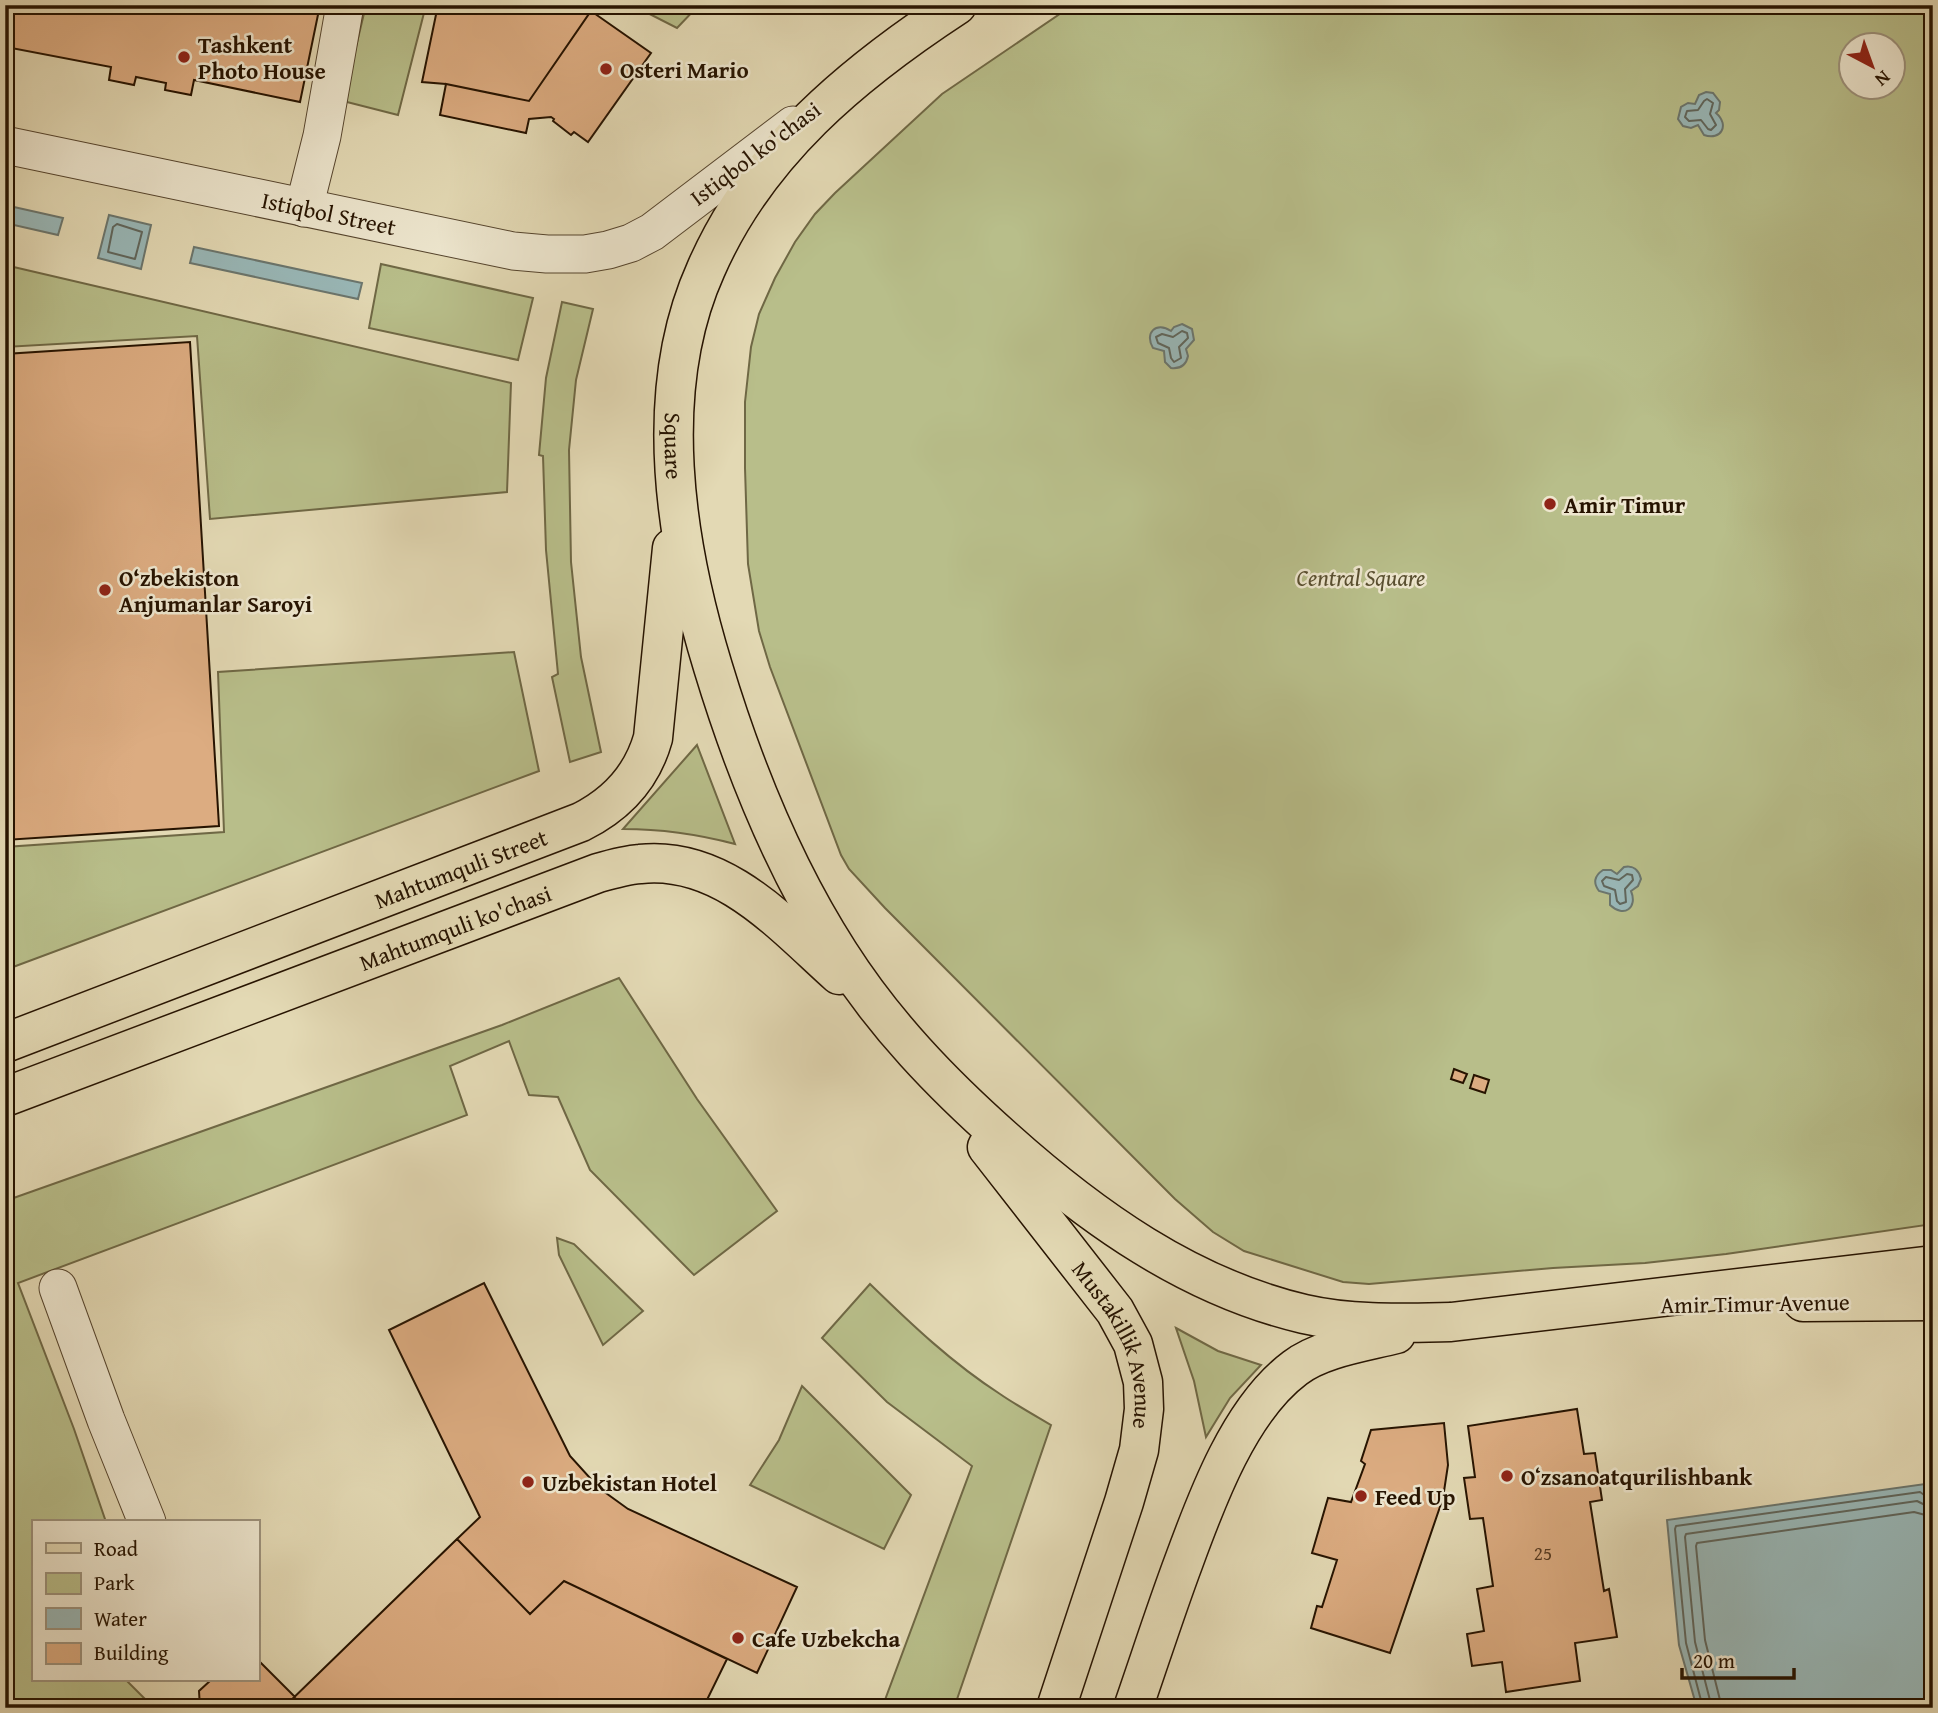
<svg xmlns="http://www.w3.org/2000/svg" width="1938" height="1713" viewBox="0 0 1938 1713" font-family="'Gentium Book Plus',serif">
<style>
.green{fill:#b8be8a;stroke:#6f6845;stroke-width:2;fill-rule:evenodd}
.water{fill:#99b8b8;stroke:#6b766e;stroke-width:2}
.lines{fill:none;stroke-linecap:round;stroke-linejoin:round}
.shore{stroke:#60665c;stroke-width:2}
.building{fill:#dcac81;stroke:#261300;stroke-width:2}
.minor-casing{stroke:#55442d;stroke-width:39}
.major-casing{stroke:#261300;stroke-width:41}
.minor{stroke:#ede6ce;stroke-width:37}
.major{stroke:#e3d9b4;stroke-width:38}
.poi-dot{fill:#8f2418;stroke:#ede6ce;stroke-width:2.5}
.labels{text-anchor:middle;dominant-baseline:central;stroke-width:5;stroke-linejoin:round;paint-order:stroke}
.number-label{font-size:19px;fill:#543920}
.poi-label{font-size:23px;font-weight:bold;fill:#261300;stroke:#ede6ce;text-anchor:start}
.street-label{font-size:23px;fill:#261300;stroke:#ede6ce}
.park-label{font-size:23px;font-style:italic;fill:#594f30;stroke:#ede6ce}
</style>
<rect width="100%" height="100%" fill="#e3d9b4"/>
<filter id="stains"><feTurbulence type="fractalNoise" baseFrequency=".00286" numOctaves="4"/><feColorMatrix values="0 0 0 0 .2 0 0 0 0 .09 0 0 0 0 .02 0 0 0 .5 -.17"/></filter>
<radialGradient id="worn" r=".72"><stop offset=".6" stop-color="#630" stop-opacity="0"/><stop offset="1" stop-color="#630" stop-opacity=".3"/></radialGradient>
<path class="green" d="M366,5h60l-28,110 -55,-14z
M632,5h67l-22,23z
M1073,5h860v1219l-207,30 -81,9 -92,5 -184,16 -26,-2 -99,-31 -31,-19 -38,-33 -290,-291 -36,-39 -8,-14 -71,-188 -11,-36 -11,-67 -3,-96v-66l6,-55 8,-33 16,-36 20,-36 20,-28 20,-21 107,-99zM1850,46h42v42h-42z
M381,264l152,34 -15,62 -149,-32z
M5,265l506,118 -4,109 -297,27 -13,-183 -192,11z
M562,302l31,7 -17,71 -7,70 2,112 10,95 20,95 -31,10 -18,-85 6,-3 -12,-124 -3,-94 -4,-1 7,-77z
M514,652l25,119 -534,199v-123l219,-15 -6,-160z
M697,745l38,99c-38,-10 -73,-15 -112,-15z
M619,978l78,121 80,112 -83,64 -104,-105 -32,-73 -29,-2 -20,-54 -59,25 17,49 -449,168 56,146 32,93h-73v158h93l28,28h-149v-507l497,-176z
M557,1238l17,6 69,67 -40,34 -44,-90z
M870,1284c41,40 82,79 130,110 16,11 34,21 51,31l-97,283h-72l90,-242 -85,-64 -65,-64z
M1176,1328l42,23 43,14 -31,33 -24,39 -12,-56z
M802,1386l109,109 -27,54 -134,-64 29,-45z"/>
<path class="water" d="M1706,92l7,1 7,9 -1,8 -3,3c14,12 5,28 -12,22l-6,-10 -7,3 -8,-2 -5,-7 3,-12 7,-4 7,1 4,-9z
M5,205l58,13 -5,17 -53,-12z
M109,215l42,10 -10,44 -43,-11z
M194,247l168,36 -4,16 -168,-36z
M1182,324l10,5 2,11 -8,9 2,7c-2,10 -8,13 -17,12l-6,-6 -1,-11 -11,-3c-9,-15 3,-27 18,-17l3,-4z
M1624,867c9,-2 15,3 17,12l-3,7 -7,5c7,17 -7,27 -21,14v-11l-11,-3c-6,-8 -5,-15 4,-21h8l6,4z
M1925,1484l8,10v214h-236l-18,-63 -12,-125z"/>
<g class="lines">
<path class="shore" d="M1707,99l6,4 -3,11 6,11 -5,5 -3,-1 -7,-9 -12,1 -4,-4 2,-6 11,-1 6,-9z
M117,224l25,8 -7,27 -27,-7 5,-25z
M1182,331l5,2 1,5 -9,9 2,11 -7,4 -3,-4 -2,-10 -11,-5 -2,-6 6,-3 11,3z
M1627,874l5,1 1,5 -8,9 1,13 -6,2 -3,-3 -2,-11 -11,-4 -2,-5 4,-4 13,3z
M1703,1708l-17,-65 -11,-114 1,-3 244,-34 7,5h6
M1712,1708l-17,-66 -10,-105 1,-3 231,-33 8,4 8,1
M1722,1708l-17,-68 -9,-94 1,-3 217,-31 19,5"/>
</g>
<path class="building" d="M15,5h305l-20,97 -106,-22 -3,15 -26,-5 1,-7 -30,-6 -2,8 -25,-5 2,-13 -105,-20z
M438,5h157l-66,96 -83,-17 -24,-2z
M591,11l60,42 -63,89 -14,-10 -3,3 -18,-14 1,-2 -3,-2 -22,2 -3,14 -86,-18 6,-31 83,17z
M190,342l29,484 -214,14v-486z
M1454,1069l13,5 -4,9 -12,-4z
M1474,1075l15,5 -4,13 -15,-5z
M484,1283l86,173 29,32 29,21 169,78 -40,86 -193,-92 -34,33 -73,-75 23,-22 -91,-187z
M1577,1409l7,45 11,-1 7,47 -12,2 14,89 5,-2 8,48 -42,6 5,38 -74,11 -4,-30 -30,4 -5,-32 17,-3 -7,-42 16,-3 -10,-68 -13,1 -6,-41 11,-1 -7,-51z
M1444,1423l4,42 -5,33 -53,155 -79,-25 6,-22 5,1 15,-47 -25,-7 16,-55 23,4 14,-38 -4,-3 10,-31z
M457,1539l73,75 34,-33 163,78 -24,49h-420z
M257,1659l38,38 -12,11h-83l-1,-17 12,-11h46z"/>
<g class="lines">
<defs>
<g id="minor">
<path id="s1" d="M5,145l508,106 34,3h38l23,-4 23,-7 21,-11 141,-107"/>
<path d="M304,208l18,-72 23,-131"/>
<path d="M58,1288l48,132 41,102"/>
</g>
<g id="major">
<path id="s2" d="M957,5c-104,68 -200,147 -251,264 -55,122 -31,274 7,398 30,99 70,199 126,286 46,72 102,130 165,186 87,78 185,148 300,175 48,11 98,9 147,8l482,-57"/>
<path id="s3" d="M5,1043l576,-221c36,-18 61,-45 72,-84l19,-190"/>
<path id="s4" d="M5,1097l593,-224c14,-4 28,-8 42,-9 83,-9 143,61 199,111"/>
<path id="s5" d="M987,1147l128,164 18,33 10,38 1,27 -5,41 -15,52 -68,206"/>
<path d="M1803,1302l130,-1"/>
<path d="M1133,1708c17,-49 33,-99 51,-147 23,-63 56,-152 111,-193 26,-20 70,-26 101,-34"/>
</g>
</defs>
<use href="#minor" class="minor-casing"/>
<use href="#major" class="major-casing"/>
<use href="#minor" class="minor"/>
<use href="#major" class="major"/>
</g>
<g class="poi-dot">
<circle cx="184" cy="57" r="7"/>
<circle cx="606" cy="69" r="7"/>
<circle cx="1550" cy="504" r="7"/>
<circle cx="105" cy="590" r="7"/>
<circle cx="1507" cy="1476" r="7"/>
<circle cx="528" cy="1482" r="7"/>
<circle cx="1361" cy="1496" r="7"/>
<circle cx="738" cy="1638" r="7"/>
</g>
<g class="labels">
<g class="number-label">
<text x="1543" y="1553">25</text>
</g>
<g class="poi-label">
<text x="198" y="44">Tashkent<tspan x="198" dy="26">Photo House</tspan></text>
<text x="620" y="69">Osteri Mario</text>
<text x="1564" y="504">Amir Timur</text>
<text x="119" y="577">O‘zbekiston<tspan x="119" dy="26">Anjumanlar Saroyi</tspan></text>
<text x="1521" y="1476">Oʻzsanoatqurilishbank</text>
<text x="542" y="1482">Uzbekistan Hotel</text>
<text x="1375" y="1496">Feed Up</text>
<text x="752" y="1638">Cafe Uzbekcha</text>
</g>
<g class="street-label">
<text transform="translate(755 153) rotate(-37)">Istiqbol ko'chasi</text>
<text stroke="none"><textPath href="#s1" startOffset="331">Istiqbol Street</textPath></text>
<text stroke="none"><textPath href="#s2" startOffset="551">Square</textPath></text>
<text stroke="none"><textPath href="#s3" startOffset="488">Mahtumquli Street</textPath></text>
<text stroke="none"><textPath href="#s4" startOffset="481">Mahtumquli ko'chasi</textPath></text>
<text transform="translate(1755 1303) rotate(-1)">Amir Timur Avenue</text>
<text stroke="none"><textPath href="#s5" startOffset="240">Mustakillik Avenue</textPath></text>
</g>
<g class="park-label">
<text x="1361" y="577">Central Square</text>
</g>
</g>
<rect width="1938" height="1713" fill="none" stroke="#e3d9b4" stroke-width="28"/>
<rect x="7" y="7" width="1924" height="1699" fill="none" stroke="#261300" stroke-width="3.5"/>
<rect x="14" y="14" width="1910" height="1685" fill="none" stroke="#261300" stroke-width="2"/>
<rect x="32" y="1520" width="228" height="161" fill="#ede6ce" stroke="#9d927c" stroke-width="2"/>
<rect x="46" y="1543" width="35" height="10" fill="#e3d9b4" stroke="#9d927c" stroke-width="2"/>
<text x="94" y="1556" font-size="21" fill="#261300">Road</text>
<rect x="46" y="1573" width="35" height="21" fill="#b8be8a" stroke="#9d927c" stroke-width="2"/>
<text x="94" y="1590" font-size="21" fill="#261300">Park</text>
<rect x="46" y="1608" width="35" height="21" fill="#99b8b8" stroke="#9d927c" stroke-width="2"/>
<text x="94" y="1626" font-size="21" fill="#261300">Water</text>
<rect x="46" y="1643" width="35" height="21" fill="#dcac81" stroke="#9d927c" stroke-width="2"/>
<text x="94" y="1660" font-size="21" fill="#261300">Building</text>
<g transform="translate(1872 66) rotate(139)"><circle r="33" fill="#ede6ce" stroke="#9d927c" stroke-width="2"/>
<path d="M0-5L12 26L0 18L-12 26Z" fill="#8f2418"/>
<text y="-10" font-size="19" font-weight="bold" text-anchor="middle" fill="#261300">N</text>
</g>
<path d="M1682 1668v10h112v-10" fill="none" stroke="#261300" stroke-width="3.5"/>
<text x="1693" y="1668" font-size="21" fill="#261300" stroke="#ede6ce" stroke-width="5" paint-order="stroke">20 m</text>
<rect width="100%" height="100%" filter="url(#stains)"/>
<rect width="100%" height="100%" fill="url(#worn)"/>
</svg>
